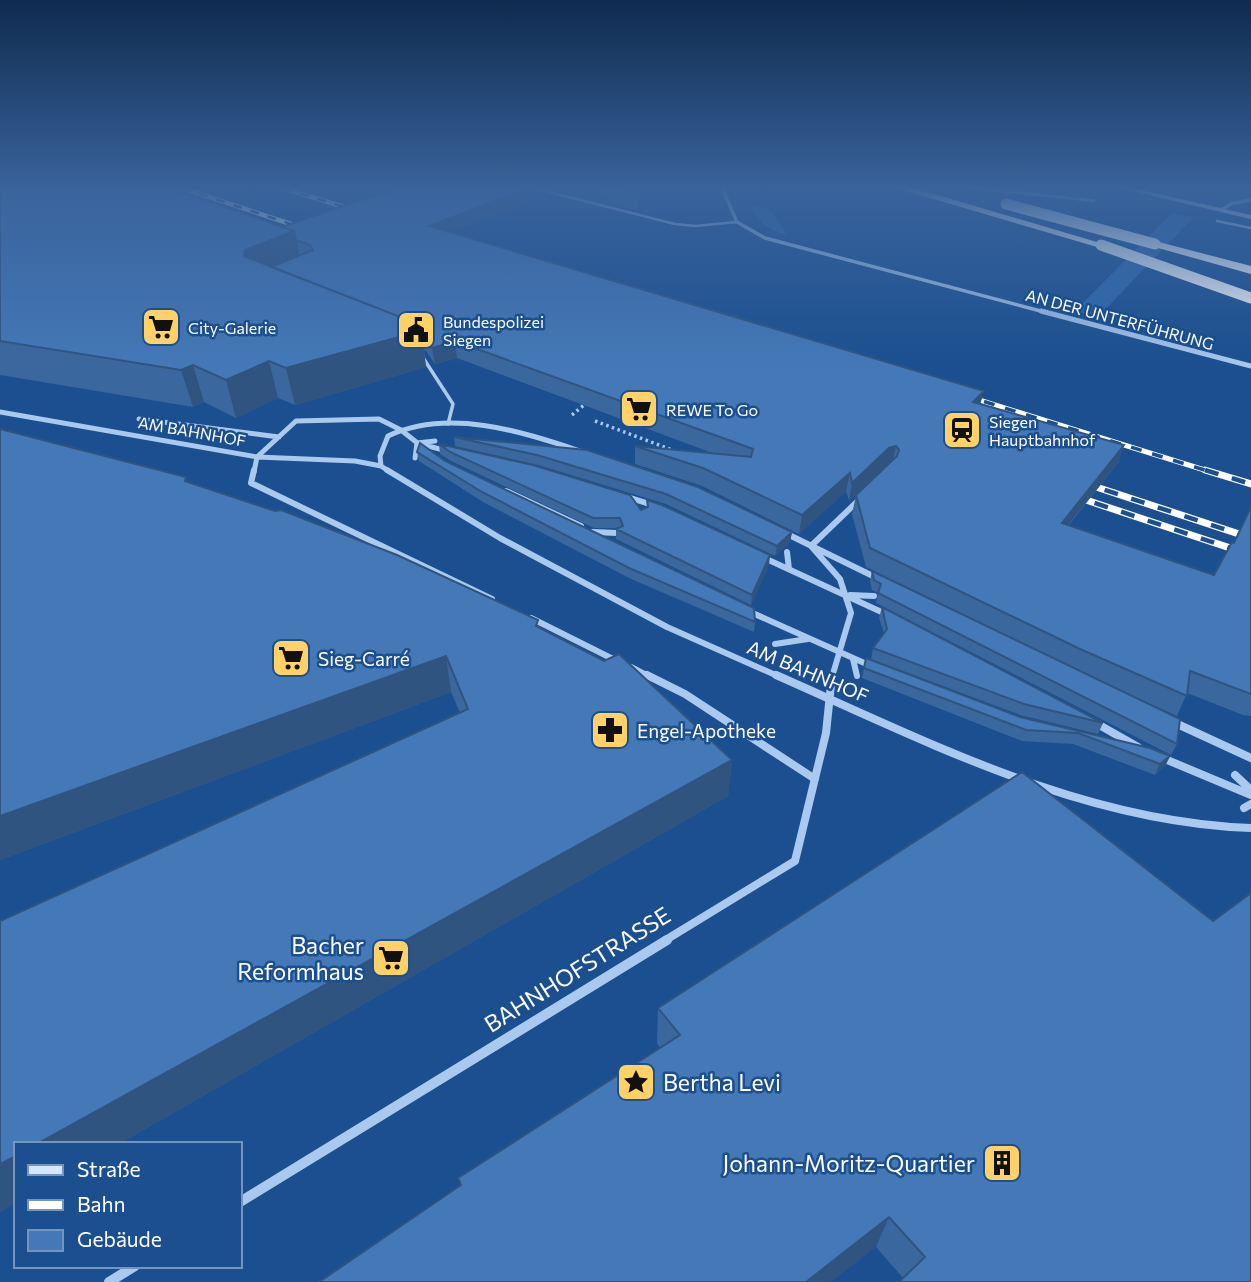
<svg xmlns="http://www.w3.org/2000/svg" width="1251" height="1282" viewBox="0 0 1251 1282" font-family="Commissioner,sans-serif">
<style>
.green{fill:#2e69ad}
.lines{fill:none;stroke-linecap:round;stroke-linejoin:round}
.stream{fill:#9cc4f0;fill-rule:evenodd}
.path{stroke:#a9c9ee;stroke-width:3.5;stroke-dasharray:2.5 3.5;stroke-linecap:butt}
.lane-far1{stroke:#a9c9ee;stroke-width:2.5}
.lane{stroke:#a9c9ee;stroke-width:3.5}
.street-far4{stroke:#a9c9ee;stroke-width:3.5}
.street-far3{stroke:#a9c9ee;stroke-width:5}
.street-far2{stroke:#a9c9ee;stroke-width:6}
.street-far1{stroke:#a9c9ee;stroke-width:8}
.street{stroke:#a9c9ee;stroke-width:10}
.secondary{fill:#d6e6fa;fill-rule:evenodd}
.highway{fill:#fff;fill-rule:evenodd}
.rail-far2-casing{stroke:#fff;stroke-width:4.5}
.rail-far1-casing{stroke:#fff;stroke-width:5}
.rail-casing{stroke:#fff;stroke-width:7}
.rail-far2{stroke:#1b4f8f;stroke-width:2.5;stroke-dasharray:9;stroke-linecap:butt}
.rail-far1{stroke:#1b4f8f;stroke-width:3.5;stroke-dasharray:11;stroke-linecap:butt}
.rail{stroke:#1b4f8f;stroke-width:4.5;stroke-dasharray:14;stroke-linecap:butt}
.highway-bridge{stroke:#fff;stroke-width:11}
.wall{fill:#3a679d}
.shaded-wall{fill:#305480}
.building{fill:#4478b7;stroke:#305480;stroke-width:2}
.labels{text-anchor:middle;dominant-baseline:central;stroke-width:5;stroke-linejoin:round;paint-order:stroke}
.far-street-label{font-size:16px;fill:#fff;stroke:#1b4f8f}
.far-poi-label{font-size:16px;fill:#fff;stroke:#1b4f8f;text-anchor:start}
.poi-label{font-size:19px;fill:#fff;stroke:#1b4f8f;text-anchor:start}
.street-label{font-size:19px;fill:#fff;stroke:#1b4f8f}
.near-poi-label{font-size:23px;fill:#fff;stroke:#1b4f8f;text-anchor:end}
.near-street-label{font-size:23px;fill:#fff;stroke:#1b4f8f}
</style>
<rect width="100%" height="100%" fill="#1b4f8f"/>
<path class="green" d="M752,205l19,5 15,24c-16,-2 -29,-14 -36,-27z
M1172,213l21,5 -95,99 -23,-6z"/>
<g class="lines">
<path class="stream" d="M959,188h33l105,12 -4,2z"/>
<path class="path" d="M572,415l12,-10
M595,421l80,30"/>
<path class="lane-far1" d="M533,188l142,36 20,2 42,-4
M1217,221l34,7"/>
<path class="lane" d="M420,353l33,51 -5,20"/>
<path class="street-far4" d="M722,188l15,34 28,16 283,75
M1221,210l12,-7 18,-3"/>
<path class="street-far3" d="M1041,311l210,55
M0,412l257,45 98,4 26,5 9,6
M139,419l140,18
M417,443l30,8
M415,458l2,-15 18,-2
M381,466l-1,-10 8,-20c60,-28 132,-5 192,15
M254,472l3,-15 39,-36 83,-2 22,11 24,19"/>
<path class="street-far2" d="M254,470l-3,13 241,116
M387,470l113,68 167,89 113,50
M506,491l75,35
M624,496l32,10
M593,532l25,1
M783,532l96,47
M811,546l50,-48
M811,546l29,33 11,34 -19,64
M787,552l2,17
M762,557l126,58
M850,595l24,1
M748,611l123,55
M531,618l86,43
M775,644l33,-5
M853,659l4,17
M631,667l19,10"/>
<path class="street-far1" d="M647,675l38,19 130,85
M776,675c152,67 306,147 475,153
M1094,722l44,25
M1173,722l78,36
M1160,757l91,38
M1235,775l16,15
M1244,808l7,-4
M664,941l131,-80 31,-128 6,-58"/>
<path class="street" d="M240,1202l427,-262
M109,1282l26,-16"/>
<path class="secondary" d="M1119,188h14l118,27v4z"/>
<path class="highway" d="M896,188h18l193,57 -10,2z
M1155,241l96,25v8l-100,-28v-4z"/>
<defs>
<path id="rail-far2" d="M182,188l127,42
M283,188l77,24"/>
<path id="rail-far1" d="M963,395l248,77"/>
<path id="rail" d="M1205,470l46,14
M1078,481l173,57
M1068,494l183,61"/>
</defs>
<use href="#rail-far2" class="rail-far2-casing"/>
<use href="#rail-far1" class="rail-far1-casing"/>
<use href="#rail" class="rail-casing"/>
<use href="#rail-far2" class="rail-far2"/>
<use href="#rail-far1" class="rail-far1"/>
<use href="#rail" class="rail"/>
<path class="highway-bridge" d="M1006,204l149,40
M1101,245l150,53"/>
</g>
<path class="wall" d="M0,188l282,39 243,-24 -74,29 530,172 143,41 -6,18 -49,62 145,50 20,-32 17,-36v209l-8,-1 -56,-22 -10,23 -54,-24 54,52 -6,11 -295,-152 2,-10 -6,-3 -2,-9 2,-10 109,52 -115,-56 -14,-53 4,-19 31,-29 -38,35 -3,-10 -47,43 -97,-48 -67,-22v-18l80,8 -258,-96 -22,6 -9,-13 -2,-1 2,17 -131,38 -17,-7 -42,20 -32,-16 -11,5 -193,-32z
M596,188h43v23l-25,-7z
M0,429l186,48 1,5 352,146 193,132 -4,36 -728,416v-291l460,-208 -9,-21 -451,168z
M454,437l133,13 205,82 -2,10 -15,14 -109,-52 -128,-39 -83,-19z
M439,444l202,66 6,-2v-8l122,65 -18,40 -135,-66v-10l2,-1h-24l-143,-67 -11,-7z
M417,452l28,9 310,161 -1,10 -125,-54 -146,-76 -64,-41z
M882,607l221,116 -5,11 -78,-19 -149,-56 2,-11 11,-14 -5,-16z
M866,658l154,59 150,39 -5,10 -10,9 -82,-31 -51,-3 -160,-63z
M658,1008l593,274 -348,-4 -27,-31 -416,-62 -2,-7 202,-130 -3,-5z"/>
<path class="shaded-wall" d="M524,190l1,13 -94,37 -2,-14z
M294,231l7,32 -49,26 -8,-33 1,-6z
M421,331l5,36 -131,38 -9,-37z
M455,341l2,17 -22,6 -3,-16z
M269,361l9,37 -42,20 -10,-38z
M193,365l11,37 -11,5 -12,-37z
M984,391l-5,18 -6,-7z
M1124,445l-6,18 -63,78 7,-18z
M896,446l-4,18 -7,2 -36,35 3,-18 37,-35z
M850,473l-4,18 -47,43 3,-19z
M792,532l-2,10 -15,14 2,-10z
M770,555l-1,10 -18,40 1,-10z
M446,656l5,36 -451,168v-44z
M1170,756l-5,10 -10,9 5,-11z
M732,760l-4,36 -609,348h-82z
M16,1156v47l-16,9v-48z
M889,1217l-13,30 -45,35h-25z"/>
<path class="building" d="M0,188h171l123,43 -49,19 -1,6 172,67 5,8 -135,37 -17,-7 -43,19 -33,-15 -12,5 -181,-29z
M396,188h122l6,2 -95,36 555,165 -11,11 151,43 -62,78 152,52 18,-33 2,1 17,-36v187l-61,-23 -3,25 -107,-47 -210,-101 -14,-53 41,-39 2,-6 -3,-4 -7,2 -37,35 -2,-10 -48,42 -99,-47 -68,-22 116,11 2,-8 -298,-108 -23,7 -9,-13 -2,-1v-3l-5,-8 -145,-56 42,-17 -3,-5 -14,-5 -2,-9 -12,-4z
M621,188h18v5z
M0,429l186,48 -1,4 90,30 6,-1 116,45 141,65 -2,6 68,35 15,-7 113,106 -695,384h-21v12l-16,8v-243l468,-212 -22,-53 -446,160z
M454,437l133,13 111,37 94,45 -15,14 -111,-52 -129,-39z
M420,443l25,18 309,147 1,14 -126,-54 -147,-76 -65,-40z
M439,444l94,21 97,30 11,15 7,-3 -1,-7 15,5 108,50 -18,40 -136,-66 7,-3 -3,-8h-27l-143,-66z
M872,571l308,148 -3,25 -299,-151 3,-9 -7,-4z
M882,607l221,116 -79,-19 -151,-56 14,-19z
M866,658l154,59 130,31 20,8 -10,8 -82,-31 -52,-3 -162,-62z
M1022,772l191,149 38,-28v389h-352l26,-25 -36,-40 -83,65h-487l142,-97 -3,-7 222,-143 -22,-27z"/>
<linearGradient id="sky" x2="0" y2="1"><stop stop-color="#0f2b4f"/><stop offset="0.51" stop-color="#39639b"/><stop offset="1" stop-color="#39639b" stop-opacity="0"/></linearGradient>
<rect width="1251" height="368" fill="url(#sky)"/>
<defs>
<symbol id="supermarket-square" viewBox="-11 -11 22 22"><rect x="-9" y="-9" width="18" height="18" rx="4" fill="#ffd166" stroke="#1b4f8f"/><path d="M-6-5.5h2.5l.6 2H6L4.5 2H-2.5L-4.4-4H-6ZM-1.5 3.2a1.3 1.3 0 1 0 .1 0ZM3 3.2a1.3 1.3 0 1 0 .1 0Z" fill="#111"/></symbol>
<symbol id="civic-square" viewBox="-11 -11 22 22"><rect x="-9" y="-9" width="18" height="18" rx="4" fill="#ffd166" stroke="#1b4f8f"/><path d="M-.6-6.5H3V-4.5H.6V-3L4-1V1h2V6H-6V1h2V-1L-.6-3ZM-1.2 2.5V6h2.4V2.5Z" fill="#111"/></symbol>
<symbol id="station-square" viewBox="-11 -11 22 22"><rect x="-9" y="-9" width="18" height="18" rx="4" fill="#ffd166" stroke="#1b4f8f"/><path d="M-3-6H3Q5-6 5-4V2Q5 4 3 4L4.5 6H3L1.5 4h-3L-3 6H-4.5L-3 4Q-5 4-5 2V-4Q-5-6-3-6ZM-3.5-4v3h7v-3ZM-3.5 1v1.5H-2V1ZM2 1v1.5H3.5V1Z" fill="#111"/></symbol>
<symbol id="pharmacy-square" viewBox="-11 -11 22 22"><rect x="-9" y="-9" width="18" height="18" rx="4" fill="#ffd166" stroke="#1b4f8f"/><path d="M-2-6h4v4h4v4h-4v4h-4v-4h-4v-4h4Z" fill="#111"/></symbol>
<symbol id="sight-square" viewBox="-11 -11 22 22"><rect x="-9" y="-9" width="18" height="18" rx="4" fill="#ffd166" stroke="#1b4f8f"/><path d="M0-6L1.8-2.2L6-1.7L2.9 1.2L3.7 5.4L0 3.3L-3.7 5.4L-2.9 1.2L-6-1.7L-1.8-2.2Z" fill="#111"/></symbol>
<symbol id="building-square" viewBox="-11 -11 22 22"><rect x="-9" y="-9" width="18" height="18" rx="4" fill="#ffd166" stroke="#1b4f8f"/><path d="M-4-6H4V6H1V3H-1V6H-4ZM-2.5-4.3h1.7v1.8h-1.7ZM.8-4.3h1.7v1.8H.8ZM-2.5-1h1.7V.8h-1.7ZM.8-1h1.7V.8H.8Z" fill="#111"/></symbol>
</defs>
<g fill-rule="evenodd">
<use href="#supermarket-square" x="139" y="305" width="44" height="44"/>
<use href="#civic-square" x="394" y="308" width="44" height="44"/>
<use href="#supermarket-square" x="617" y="387" width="44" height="44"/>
<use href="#station-square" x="940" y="408" width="44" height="44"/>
<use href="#supermarket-square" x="269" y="636" width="44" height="44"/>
<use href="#pharmacy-square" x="588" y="708" width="44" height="44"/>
<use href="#supermarket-square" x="369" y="936" width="44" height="44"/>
<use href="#sight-square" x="614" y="1060" width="44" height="44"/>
<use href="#building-square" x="980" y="1141" width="44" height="44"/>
</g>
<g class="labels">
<g class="far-street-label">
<text transform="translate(1120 319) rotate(15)">AN DER UNTERFÜHRUNG</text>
<text transform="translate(192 431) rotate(10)">AM BAHNHOF</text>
</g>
<g class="far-poi-label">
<text x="443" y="321">Bundespolizei<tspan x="443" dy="18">Siegen</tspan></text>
<text x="188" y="327">City-Galerie</text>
<text x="666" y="409">REWE To Go</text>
<text x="989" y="421">Siegen<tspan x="989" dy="18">Hauptbahnhof</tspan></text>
</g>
<g class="poi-label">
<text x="318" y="658">Sieg-Carré</text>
<text x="637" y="730">Engel-Apotheke</text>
</g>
<g class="street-label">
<text transform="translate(808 671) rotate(23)">AM BAHNHOF</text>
</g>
<g class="near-poi-label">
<text x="364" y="945">Bacher<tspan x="364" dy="26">Reformhaus</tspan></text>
<text x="663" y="1082" text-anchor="start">Bertha Levi</text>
<text x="975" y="1163">Johann-Moritz-Quartier</text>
</g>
<g class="near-street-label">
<text transform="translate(577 969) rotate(-32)">BAHNHOFSTRASSE</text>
</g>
</g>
<rect x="14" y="1142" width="228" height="126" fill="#1b4f8f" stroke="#7695bc" stroke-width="2"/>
<rect x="28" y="1165" width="35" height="10" fill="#d6e6fa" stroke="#7695bc" stroke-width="2"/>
<text x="77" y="1177" font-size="21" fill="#ffffff">Straße</text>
<rect x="28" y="1200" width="35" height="10" fill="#ffffff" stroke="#7695bc" stroke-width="2"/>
<text x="77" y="1212" font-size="21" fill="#ffffff">Bahn</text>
<rect x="28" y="1230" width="35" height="21" fill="#4478b7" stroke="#7695bc" stroke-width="2"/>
<text x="77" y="1247" font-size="21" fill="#ffffff">Gebäude</text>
</svg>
